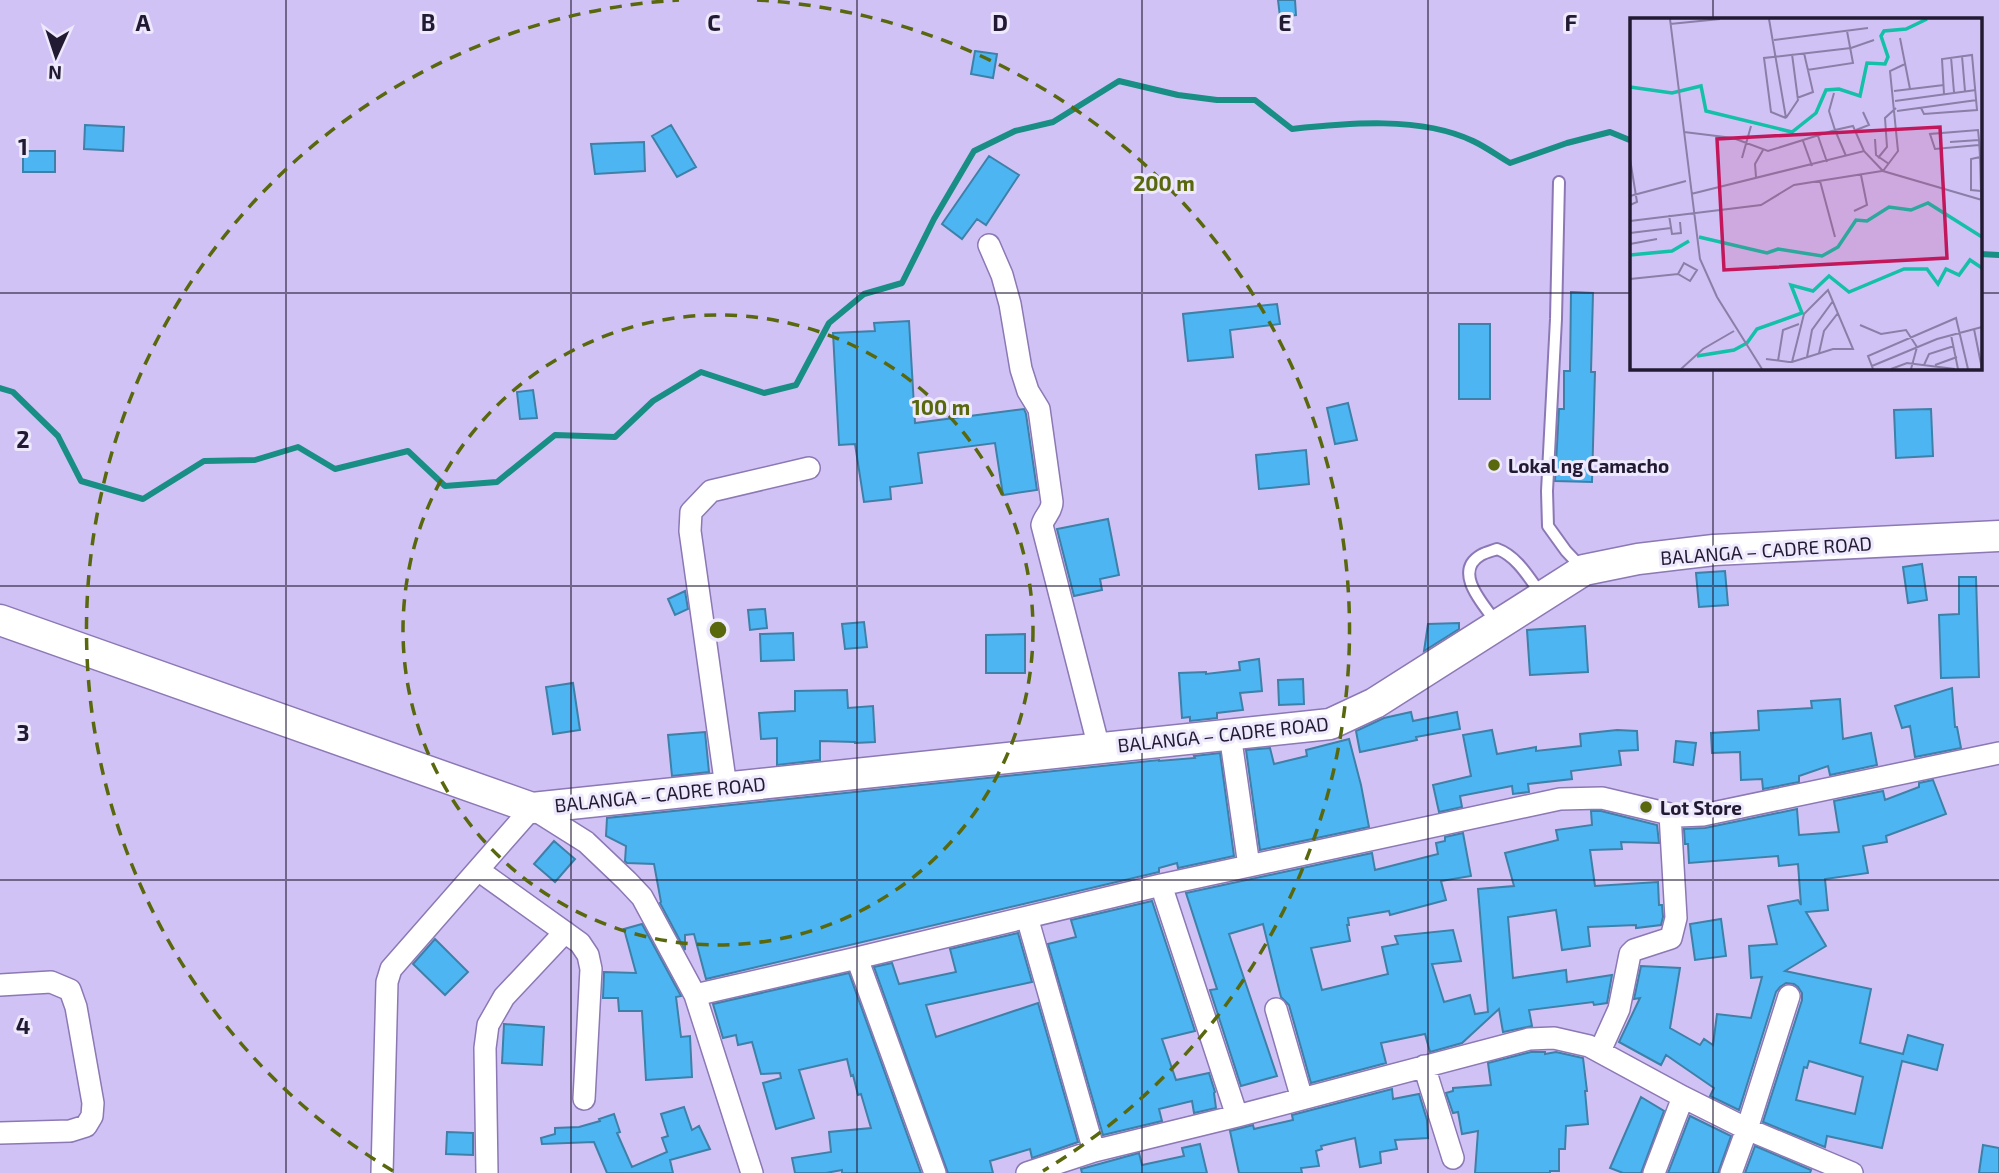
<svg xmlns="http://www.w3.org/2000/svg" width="1999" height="1173" viewBox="0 0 1999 1173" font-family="'Exo 2',sans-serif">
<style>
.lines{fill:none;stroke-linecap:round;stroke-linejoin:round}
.stream{stroke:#188e84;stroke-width:6}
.building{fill:#4eb5f3;stroke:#3e80a8;stroke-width:2;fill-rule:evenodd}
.lane-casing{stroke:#8c78b4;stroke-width:14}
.street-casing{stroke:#8c78b4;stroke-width:24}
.secondary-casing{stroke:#8c78b4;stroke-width:33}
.lane{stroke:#fff;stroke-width:10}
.street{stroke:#fff;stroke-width:21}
.secondary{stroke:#fff;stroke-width:30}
.grid{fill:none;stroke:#221a32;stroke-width:2;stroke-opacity:0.55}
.ring{fill:none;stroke:#59670d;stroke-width:3.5;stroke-dasharray:12 9}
.poi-dot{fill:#59670d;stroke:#eee9fd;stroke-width:2.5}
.labels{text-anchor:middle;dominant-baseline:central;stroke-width:6;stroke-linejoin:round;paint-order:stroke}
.poi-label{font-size:19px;font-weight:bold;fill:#221a32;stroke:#eee9fd;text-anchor:start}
.street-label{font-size:19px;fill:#221a32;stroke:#eee9fd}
.inset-river{fill:none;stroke:#14c0a7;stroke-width:3.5}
.inset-road{fill:none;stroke:#8b7fa8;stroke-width:2}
.view{fill:#c2185b;fill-opacity:0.15;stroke:#c2185b;stroke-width:3.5}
.inset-edge{fill:none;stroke:#221a32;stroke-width:3.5}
.grid-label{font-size:23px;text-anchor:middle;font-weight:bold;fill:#221a32;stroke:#eee9fd;stroke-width:6;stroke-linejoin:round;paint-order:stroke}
.centre{fill:#59670d;stroke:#eee9fd;stroke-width:3.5}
.ring-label{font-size:21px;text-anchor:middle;font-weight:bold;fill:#59670d;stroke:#eee9fd;stroke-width:6;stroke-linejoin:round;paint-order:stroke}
</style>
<rect width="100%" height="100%" fill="#d1c2f6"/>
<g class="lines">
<path class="stream" d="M1980,254l19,1
M0,388l13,4 45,44 23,45 62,18 61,-38 51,-1 43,-13 37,22 73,-18 37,35 52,-4 58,-47 60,2 38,-36 48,-29 63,21 32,-8 33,-62 35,-29 38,-11 32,-64 40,-68 41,-20 38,-9 66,-41 59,14 39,5h38l37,29c55,-6 129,-13 181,12 13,6 25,15 37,22l57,-20 43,-11 22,9"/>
</g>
<path class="building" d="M1278,0h17l1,15 -16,2z
M975,51l22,3 -4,24 -22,-4z
M85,125l39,2 -1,24 -39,-2z
M671,125l25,42 -19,10 -25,-41z
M644,142l1,29 -50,3 -4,-30z
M23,151h32v21h-32z
M989,156l30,19 -33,50 -9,-6 -15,20 -20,-15z
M1571,292l22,1 -2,79h4l-3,110 -37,-1 4,-72h5v-38h6z
M1277,304l3,20 -50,6 3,27 -45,4 -5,-47z
M909,321l6,102 109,-14 2,5 11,76 -34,5 -8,-52 -77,10 4,30 -32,4 1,12 -27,3 -9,-58 -16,1 -6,-112 42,-2 -1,-8z
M1459,324h31v75h-31z
M533,390l4,28 -17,1 -3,-27z
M1348,403l9,37 -22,4 -8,-36z
M1931,409l2,47 -37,2 -2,-48z
M1306,450l3,34 -50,5 -3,-34z
M1108,519l11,56 -19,4 2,11 -28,6 -17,-67z
M1922,564l5,36 -19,3 -5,-36z
M1725,571l3,34 -29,2 -3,-34z
M1959,577h17l3,100 -38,1 -2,-63 20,-1z
M685,591l3,18 -13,6 -7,-16z
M765,609l2,19 -17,2 -2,-20z
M864,622l3,25 -22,2 -3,-25z
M1459,623v6l-35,22 4,-27z
M1585,626l3,46 -58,3 -3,-45z
M793,633l1,27 -33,1 -1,-27z
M1025,634v39h-39v-38z
M1259,659l3,32 -22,2 3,17 -26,3v5l-27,3v-4l-8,1 -3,-45 27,-1v2l34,-4 -1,-8z
M1303,679l1,25 -25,1 -1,-25z
M573,683l7,47 -27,4 -7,-47z
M1952,688l3,39h2l4,21 -46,9 -5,-31 -8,2 -7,-22z
M847,690l1,18 25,-2 2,36 -20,1v-1l-35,-1v19l-43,5v-27l-16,1 -2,-26 36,-2v-20z
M1840,699l3,40 28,-6 6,32 -47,10 -2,-9 -29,10v6l-36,7 -1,-10 -21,1 -1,-28 -28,1 -1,-20 48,-3 -1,-19 54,-3 -1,-7z
M1411,712l2,9 44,-9 3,17 -44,8 1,3 -57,12 -4,-21 28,-13z
M1492,730l5,24 39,-7v4l45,-5 -1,-12 37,-4 20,1 1,19 -19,1 2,14 -50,6 1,8 -44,5 1,8 -16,2 -1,-8 -52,10 2,11 -23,5 -6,-27 38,-9 -8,-41z
M705,732l4,40 -37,4 -4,-41z
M1349,739l12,46 8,42 -109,23 -14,-100 24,-2 4,16 33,-8 -1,-6z
M1676,741l20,2 -3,22 -19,-3z
M1220,753l14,103 -56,12 -1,-5 -18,5v4l-453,107 -12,-45 -9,1v15l-25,-47 1,-1 -7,-38 -27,-1 -2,-2 1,-15 -20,-10 1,-18 552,-58v1l36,-3 -1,-2z
M1933,780l13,34 -60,22 1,6 -24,4 5,27 -43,6 3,31 -22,2 20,34 -41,25 86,18 -11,54 43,11 5,-19 35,10 -6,25 -35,-9 -20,87 -55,-12 -2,11 -62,-25 39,-122v-7l-4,-6 -4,-3 -8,-1 -6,4 -4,5 -37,118 -29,-14 4,-8 -48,-33 -5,10 -42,-23 21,-44 -6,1 7,-33 39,2 -10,60 30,17 4,-6 9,6 4,-31 34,4 11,-41 -11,1 -2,-32 28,-2 -9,-38 30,-6 3,5 -3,-41 -19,2 -1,-10 -89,7 -1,-19h-3l-1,-15 21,-1 92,-19 2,26 40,-3 -5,-31 49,-10 2,9 34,-13v-4zM1809,1061l54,16 -8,37 -59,-14 8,-33 3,1z
M1591,811h10l56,14 2,18 -38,-1 1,7 -32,1 5,36 63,-4 1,23h3l1,12 -2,8 -25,3v-3l-48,2 2,19 -28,4 -6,-40 -48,7 5,61 53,-8 1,12 45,-7 -5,28 -13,2 -1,-3 -64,8 3,16 -29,6 -4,-23 -37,34 -32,9 -5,-18 -44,9 5,20 -75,20 -22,-78 -8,-8 -18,-73 -34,10 48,142 -36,10 -31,-96 7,-1 -31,-96 186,-40 3,17 63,-16 -2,-11 9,-2v-4l18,-4 8,43 -30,5 5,19 -56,15 -1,-4 -41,7 1,7h-2l3,16 -39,7 11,42 66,-16 -6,-27 16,-3 -3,-8 58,-6 8,31 -29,3 12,38 26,-7 5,19 13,-2 -10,-123 36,-3 -9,-33 53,-13 -2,-10 36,-5z
M554,841l21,18 -20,23 -21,-18z
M1152,901l43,130 -33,8 14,41 33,-7 6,19 -1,1 2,15 -22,5 -2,-12 -33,8 3,12 -59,14 -55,-191 28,-7 -5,-17z
M1721,919l5,37 -31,4 -5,-36z
M642,924l39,72 -5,1 5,40 9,-1 2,41 -46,3 -4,-69h-23l-1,-13h-15l1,-26 32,1 -12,-44z
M1018,933l14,49 -106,23 10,32 102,-34 40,139 -46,16 -2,-9 -40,12 3,12h-45l-74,-206 18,-4 7,21 57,-12 -6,-23z
M435,939l33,33 -23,23 -32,-31z
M849,973l72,200h-79v-3l-16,3h-31l-3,-15 39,-6 -2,-20 42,-4 -10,-34 -3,1 -5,-20 -2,1 -4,-17 -48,11 15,48 -38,11 -13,-46 18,-5 -1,-5 -19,1 -9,-32 -14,3 -2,-10 -13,3 -10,-34z
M504,1024l40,3 -2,38 -40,-2z
M1531,1052h14v2l11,-2 27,6 4,33h-2l3,33 -22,2 -1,23h-6v22h-9v2h-75l3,-42 -16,3 -4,-22 -5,1 -7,-20 7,-2v-3l38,-3 -3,-22z
M1392,1089l1,10 26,-5 8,26 1,18 -33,2 2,9 -17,3 1,11 -21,4 -5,-29 -34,8 1,3 -6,2 3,15 -18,2 1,5h-63l-9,-42 23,-6 1,4 39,-9 -1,-5z
M1641,1097l23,14 -23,62h-18l-13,-5z
M684,1107l8,23 7,-4 11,23 -40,11 3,13h-66l-13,-31 -52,2 -1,-6 14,-4v-6l24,-1 21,-6 -1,-2 15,-5 6,18 -3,1 15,34 35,-15 -5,-14 6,-2 -7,-22z
M1690,1116l41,20 -13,37h-50z
M447,1132l26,1v22l-27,-1z
M1200,1144l7,29h-125l-1,-4 58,-16 3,12 42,-9 -2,-8z
M1983,1145l16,3v25h-20z
M1755,1146l56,24 -1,3h-65z"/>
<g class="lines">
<defs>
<path id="lane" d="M1559,182l-3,137 -9,172 1,35 18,25 16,17
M1496,622c-12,-17 -44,-50 -15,-67 5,-3 11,-4 16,-6 20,7 32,29 44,45"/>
<path id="street" d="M989,245l13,30 8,29 11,65 7,22 11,18 13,93c0,10 -8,14 -10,23l57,223
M1230,734l19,132
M726,787l-36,-256 1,-19 20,-21 98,-23
M478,870l102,73 8,12 3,14 -7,130
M1161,885l76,231
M1027,917l67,234
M857,958l78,215
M0,985l51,-3 19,8 6,17 17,96 -1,13 -6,10 -16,5 -70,2
M695,995l57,178
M1276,1009l26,90
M1600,1051l19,-42 11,-55 4,-4 37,-12 5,-20 -6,-104
M1424,1066l29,92
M382,1173l5,-191 4,-13 141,-161 54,34 41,39 15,16 53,98 162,-37 304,-73 399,-86 42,-1 76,18 25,-1 296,-62
M487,1173l-2,-125 3,-23 16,-28 61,-65
M1027,1173l67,-22 143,-35 292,-77 25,-1 35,8 94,51 64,32 105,44
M1654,1173l29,-76
M1731,1173l16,-44 42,-133"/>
<path id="secondary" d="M0,620l532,188 798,-84 45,-21 209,-133 54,-11 76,-9 285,-14"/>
</defs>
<use href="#lane" class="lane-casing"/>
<use href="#street" class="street-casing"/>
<use href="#secondary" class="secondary-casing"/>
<use href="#lane" class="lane"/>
<use href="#street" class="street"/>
<use href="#secondary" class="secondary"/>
</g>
<path class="grid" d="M286,0v1173M571,0v1173M857,0v1173M1142,0v1173M1428,0v1173M1713,0v19M0,293h1632M1980,293h19M1713,368v805M0,586h1999M0,880h1999"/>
<g class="ring">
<circle cx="718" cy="630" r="315"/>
<path d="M393 1171A631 631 0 0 1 679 0M757 0A631 631 0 0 1 1043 1171"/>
</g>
<g class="poi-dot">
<circle cx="1494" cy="465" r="7"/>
<circle cx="1646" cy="807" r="7"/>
</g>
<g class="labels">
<g class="poi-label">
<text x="1508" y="465">Lokal ng Camacho</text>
<text x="1660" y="807">Lot Store</text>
</g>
<g class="street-label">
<text transform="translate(1766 550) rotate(-4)">BALANGA – CADRE ROAD</text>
<text transform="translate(1223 734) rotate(-6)">BALANGA – CADRE ROAD</text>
<text transform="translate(660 794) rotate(-6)">BALANGA – CADRE ROAD</text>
</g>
</g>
<g transform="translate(1630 18)">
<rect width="352" height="352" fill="#d1c2f6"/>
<path class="inset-river" d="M0,69l42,6 29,-7 5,25 86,21 24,-19 10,-23 13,-1 21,7 7,-33 18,1 3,-7 -7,-21 3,-5 22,-2 21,-10M69,219l68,16 11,-4 44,7 16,-9 18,-27 11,1 22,-14 22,3 17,-7 54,34M0,237l42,-4 17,-10M67,338l37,-6 13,-7 10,-14 45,-16 -11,-28 22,6 16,-15 20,16 55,-23h23l11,15 8,-15 13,6 11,-15 12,8"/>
<path class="inset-road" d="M40,1l30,240 17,38 45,72M139,1l17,99M40,6l50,-5M270,20l10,51M144,22l94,-12M332,38l3,35M321,39l3,35M177,52l46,-7 -6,-32M264,73l50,-6M204,75l-5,18 6,19 18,-4 11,25M167,80l16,-6 -9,-39M265,83l81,-11M291,90l3,6 53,-4 -5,-55 -30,4 2,35M267,93l80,-11M156,100l-15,-6 -7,-54 87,-10 23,-8M156,100l12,-18 -6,-46M226,112l13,-5 -6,-13M54,114l49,6 35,13 67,-21 11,26M188,118l9,26M245,121l1,16 13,9M173,123l9,25M320,124l29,-2M349,127l-44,4 -5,-15 48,-4 1,10 1,17 2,69M350,139l-9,2v31l10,1M112,140l9,-32M248,140l9,-11 -2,-29 11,-10M0,141l7,43 -7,3M253,153l15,-20 -8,-80 15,-7M126,159l-1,-13 8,-14M190,163l15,56M61,176l173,-43 19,20 99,29M0,178l56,-15M224,193l13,-6 -6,-30M39,197l3,19 9,-1 -1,-11M0,203l131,-16 33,-20 88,-14M0,215l41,-5M0,226l27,-5M0,261l48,-5 12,7 7,-11 -13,-7 -6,11M230,307l21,9 25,-4 11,17M344,311l8,40M321,317l7,34M189,335l5,-22 14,-18M177,339l5,-27 21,-29M136,341l23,3h3l41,-13h20l-25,-59 -24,24 -12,48M148,343l5,-31 16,-6M294,347l5,-11 25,-8M305,347l22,-8M242,348l65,-27 45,-12M51,351l22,-20 31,-18M243,351l-5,-13 88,-38 12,51M261,351l16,-6 48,6M281,351l6,-22"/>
<path class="view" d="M310,109l7,131 -223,12 -7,-131z"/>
<rect width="352" height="352" class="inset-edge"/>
</g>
<g class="grid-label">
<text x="143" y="31">A</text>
<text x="428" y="31">B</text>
<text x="714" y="31">C</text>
<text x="1000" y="31">D</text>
<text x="1285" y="31">E</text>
<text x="1571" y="31">F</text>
<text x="23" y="155">1</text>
<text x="23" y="448">2</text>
<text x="23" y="741">3</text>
<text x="23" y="1034">4</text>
</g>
<circle cx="718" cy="630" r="10" class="centre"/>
<g class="ring-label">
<text x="1164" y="191">200 m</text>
<text x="941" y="415">100 m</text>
</g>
<g transform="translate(56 56) rotate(183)" stroke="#eee9fd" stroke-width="5" paint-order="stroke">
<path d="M0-5L12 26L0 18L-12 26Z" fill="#221a32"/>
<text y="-10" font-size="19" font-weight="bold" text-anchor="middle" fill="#221a32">N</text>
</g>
</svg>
